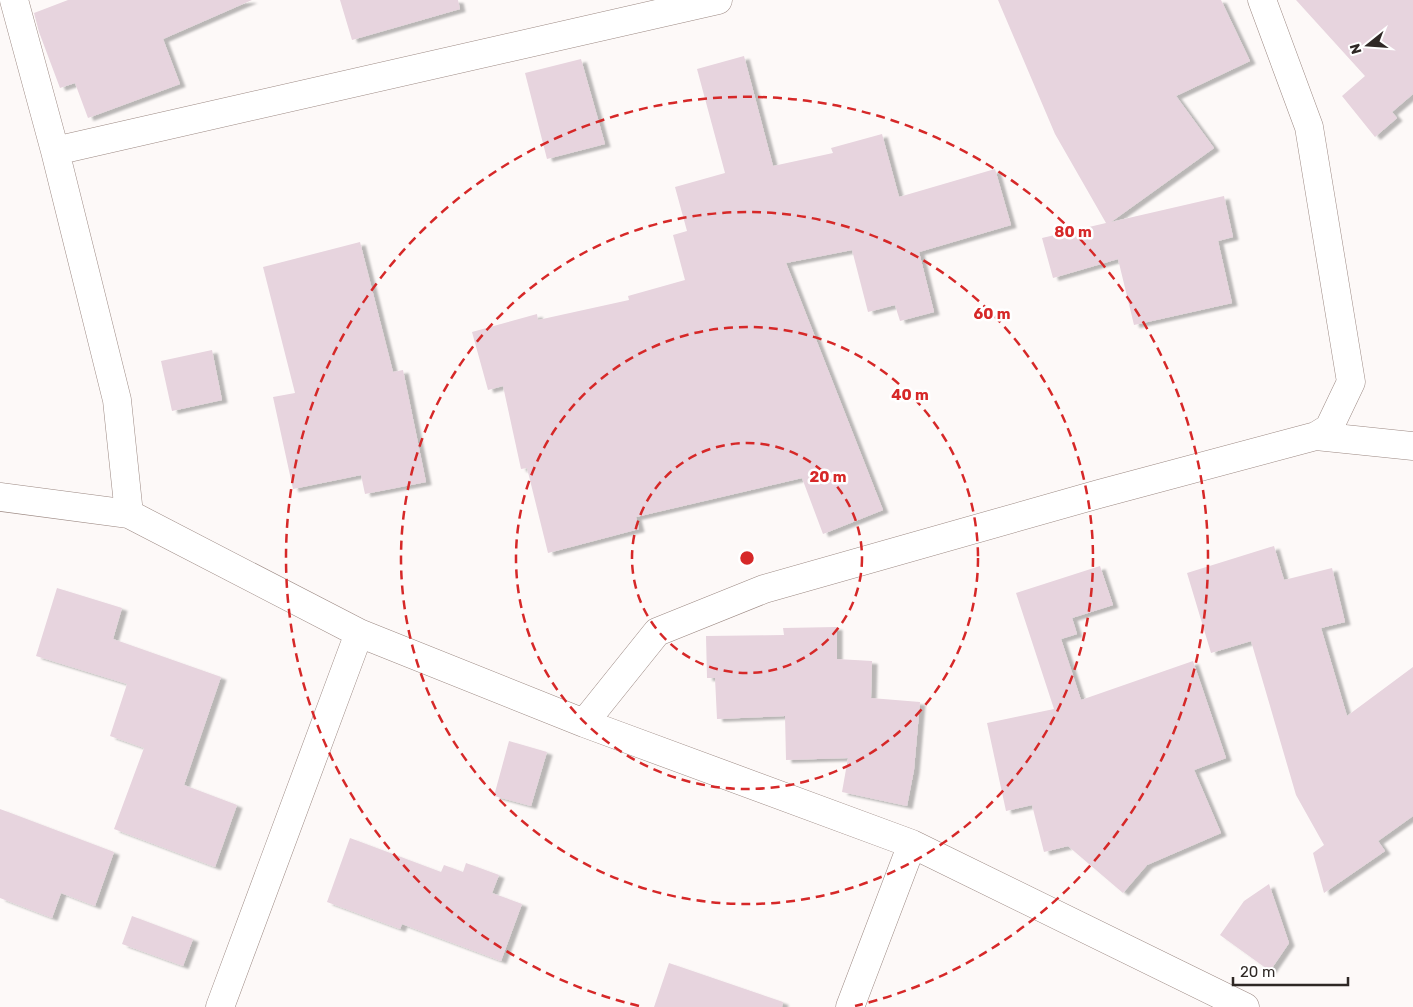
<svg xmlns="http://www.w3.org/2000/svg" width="1413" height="1007" viewBox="0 0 1413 1007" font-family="Rubik,sans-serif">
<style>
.building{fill:#e7d4de;filter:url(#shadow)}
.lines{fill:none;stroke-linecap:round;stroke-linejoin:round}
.minor-casing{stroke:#9c8983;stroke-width:29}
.minor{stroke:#fff;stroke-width:28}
.ring{fill:none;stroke:#d62828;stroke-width:2.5;stroke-dasharray:9 6}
.centre{fill:#d62828;stroke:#fff;stroke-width:2.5}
.ring-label{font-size:15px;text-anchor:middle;font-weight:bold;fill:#d62828;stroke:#fff;stroke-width:5;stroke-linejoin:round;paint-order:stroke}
</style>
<defs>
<filter id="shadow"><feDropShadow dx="5.5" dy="3" stdDeviation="1" flood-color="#0004"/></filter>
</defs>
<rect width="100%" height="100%" fill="#fdf9f8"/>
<path class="building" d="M68,0h184l-89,39 17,45 -92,34 -13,-35 -15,5 -21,-56 -5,-19z
M340,0h118l2,9 -108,31z
M998,0h223l29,61 -74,35 38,52 -103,74 113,-26 9,41 -15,4 14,62 -98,22 -16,-66 -65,19 -11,-40 64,-15 -51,-89z
M1296,0h117v94l-21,18 5,6 -22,19 -33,-41 23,-20z
M744,56l29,110 60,-13 -2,-5 51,-14 17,63 96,-28 16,56 -92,27 15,60 -34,9 -5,-16 -27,7 -16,-62 -66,13 97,247 -60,24 -21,-56 -166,39 3,12 -91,24 -21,-85 -6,1 -18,-83 -15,4 -16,-58 65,-18 1,6 91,-20 -1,-4 57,-16 -12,-45 14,-4 -12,-44 50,-14 -28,-104z
M581,59l24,85 -58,15 -22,-86z
M360,242l33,130 10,-2 23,112 -61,12 -4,-19 -68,14 -20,-92 22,-4 -32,-126z
M212,350l10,50 -50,11 -11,-50z
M1274,546l10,34 48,-12 13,54 -24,6 26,88 66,-49v149l-35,25 7,10 -61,42 -11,-40 11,-8 -28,-50 -45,-154 -40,12 -24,-80z
M1100,566l13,39 -41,13 5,16 -16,5 20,61 112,-39 33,97 -32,12 27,63 -74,32 -24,28 -55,-47 -24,6 -12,-47 -26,6 -19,-88 67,-14 -38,-116z
M57,588l65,20 -9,31 108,38 -37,108 53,20 -22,62 -101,-38 30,-81 -34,-12 17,-52 -91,-28z
M837,627v32l35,2 -1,37 49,4 -6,68 -7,36 -65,-14 6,-34 -62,2 -1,-44 -68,3 -2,-41h-8l-1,-42 78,-1 -1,-7z
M509,741l38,11 -16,54 -37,-10z
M0,809l114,43 -19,54 -34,-13 -9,25 -52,-20z
M350,838l91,34 3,-7 19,7 3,-9 33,12 -7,18 30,11 -21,57 -99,-37 -2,5 -73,-27z
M1269,884l20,59 -19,28 -50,-36 24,-34z
M132,916l61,23 -10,27 -61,-22z
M669,963l114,39 -1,5h-128z"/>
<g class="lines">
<defs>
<path id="minor" d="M14,0l41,151 62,249 12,114
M55,151l663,-151
M1316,436l97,10
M0,497l129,17 230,119 225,90 328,121 333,163
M584,723l73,-91 107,-43 335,-95 217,-58 13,-8 22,-46 -42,-255 -47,-127
M220,1007l139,-374
M850,1007l62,-163"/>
</defs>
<use href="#minor" class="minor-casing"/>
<use href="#minor" class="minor"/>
</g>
<g class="ring">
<circle cx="747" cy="558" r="115"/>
<circle cx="747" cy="558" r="231"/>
<circle cx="747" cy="558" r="346"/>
<path d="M639 1006A461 461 0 1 1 855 1006"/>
</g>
<circle cx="747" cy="558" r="8" class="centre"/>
<g class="ring-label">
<text x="1073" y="237">80 m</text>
<text x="992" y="319">60 m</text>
<text x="910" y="400">40 m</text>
<text x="828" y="482">20 m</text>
</g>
<g transform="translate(1368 45) rotate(253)" stroke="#ffffff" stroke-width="4" paint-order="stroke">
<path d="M0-4L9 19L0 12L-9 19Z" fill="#2f2825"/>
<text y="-8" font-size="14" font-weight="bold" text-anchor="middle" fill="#2f2825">N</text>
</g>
<path d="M1233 977v8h115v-8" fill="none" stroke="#2f2825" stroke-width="2.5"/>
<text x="1240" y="977" font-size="15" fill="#2f2825" stroke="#ffffff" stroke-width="4" paint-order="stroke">20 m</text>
</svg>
